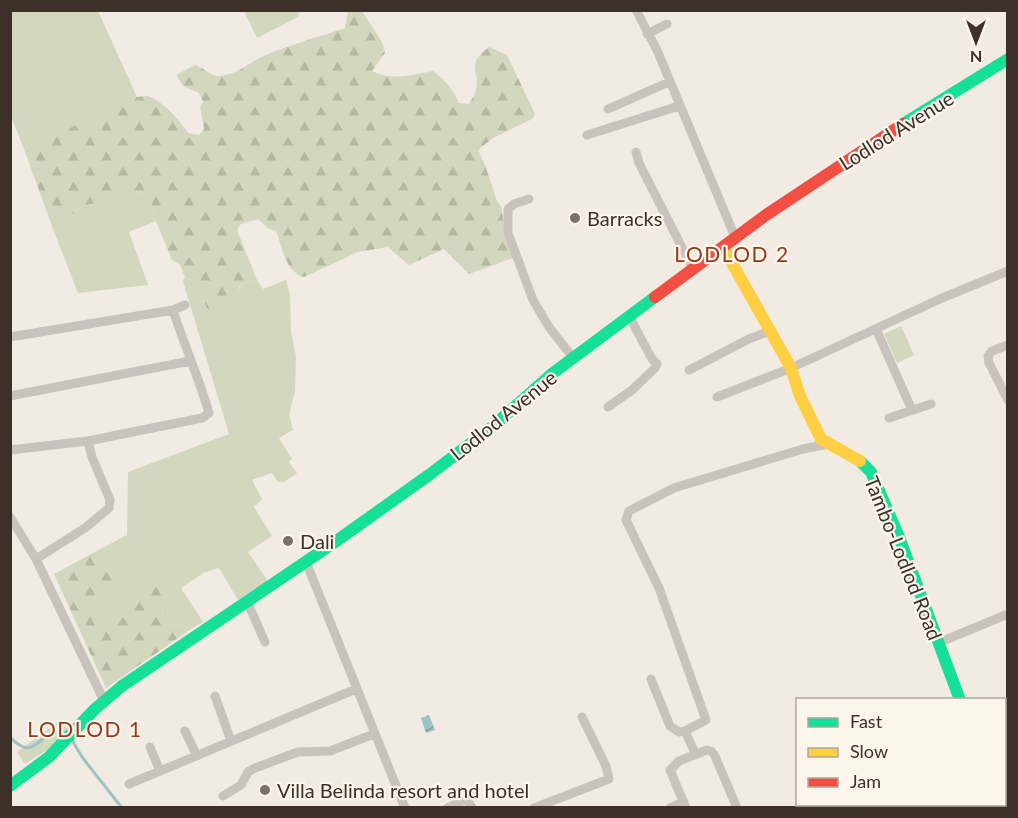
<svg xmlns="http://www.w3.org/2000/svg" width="1018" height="818" viewBox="0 0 1018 818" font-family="Lato,sans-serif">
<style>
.grass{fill:#d2d7bd}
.forest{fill:url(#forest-firs)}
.water{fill:url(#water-waves)}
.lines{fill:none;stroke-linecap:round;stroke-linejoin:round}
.stream{stroke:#9ec3c4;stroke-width:3}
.street{stroke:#cac3bd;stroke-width:9}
.fast{stroke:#16e098;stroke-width:12}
.slow{stroke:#ffcf43;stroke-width:12}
.jam{stroke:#f24e42;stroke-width:12}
.poi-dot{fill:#7b716a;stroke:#fcf5ec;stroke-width:2}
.labels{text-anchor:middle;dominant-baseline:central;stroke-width:4.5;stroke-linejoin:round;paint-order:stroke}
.street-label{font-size:20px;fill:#3c3029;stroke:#fcf5ec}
.poi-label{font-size:20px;fill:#3c3029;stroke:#fcf5ec;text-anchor:start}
.neighbourhood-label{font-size:21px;letter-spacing:1.5px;fill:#953919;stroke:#fcf5ec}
</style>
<defs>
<pattern id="forest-firs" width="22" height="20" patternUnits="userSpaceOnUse" patternTransform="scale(1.5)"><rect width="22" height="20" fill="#d2d7bd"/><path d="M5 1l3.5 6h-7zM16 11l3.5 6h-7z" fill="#b5b9a2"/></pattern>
<pattern id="water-waves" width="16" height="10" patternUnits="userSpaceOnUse" patternTransform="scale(1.5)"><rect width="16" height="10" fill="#9ec3c4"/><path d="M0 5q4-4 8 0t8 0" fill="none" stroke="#829f9f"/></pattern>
</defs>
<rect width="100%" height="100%" fill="#f1ebe4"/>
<path class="grass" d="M10,11h88l39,86 -113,52 -13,-33z
M244,11h56l-2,6 -41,21z
M139,193l10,2 7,26 -27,11 19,53 -70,8 -25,-64 14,-10 15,-13z
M185,277l10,6 12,25 26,8 3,-23 5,-8 16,-5 6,9 23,-9 4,15 1,37 5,24 -1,35 -6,23 4,16 -14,8 13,21 -3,3 8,11 -13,9h-6l-6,-9 -20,7 10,19 -8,8 18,29 -24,16 20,29 -30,19 -19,-32 -16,5 -22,15 22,34 -12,7 -6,-3 -18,-1 -5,-6 1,-10 14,-17 -30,-6 -10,17 -28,15 -10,-5 -5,-15 23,-18 -9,-6 -15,-21 34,-18 1,-63 101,-38 -46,-153z
M901,326l13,29 -17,8 -13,-29z
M58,722l10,7 -18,19 -25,16 -8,-12z"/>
<path class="forest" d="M348,11h14l20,31 3,11 -13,18c19,10 40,4 61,0 12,9 20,18 26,32l10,1c2,-4 6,-9 7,-14 5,-21 -12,-23 13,-43l18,8 28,59 -3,5 -39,19 -15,12 7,15 12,36 4,5 5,30 7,22 -44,16 -25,-25 -35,16 -21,-18 -30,5 -54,25c-18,-4 -22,-30 -28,-46l-7,-2 -11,-10 -17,5 -4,6 20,50 -17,5 -4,8 -3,23 -5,3 -21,-11 -12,-25 -10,-6 -5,-12 -8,-5 -16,-39 -7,-26 -10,-2 -57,13 -15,13 -14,10 -29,-80 113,-52c3,0 7,-1 10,-1 13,2 34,26 41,37l11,2 5,-6 -4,-22 3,-5 -4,-9 -16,-7 -7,-11 19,-10c10,3 14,11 25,11 17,-1 31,-15 46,-21 26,-11 53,-18 79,-27z
M93,553l15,21 9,6 -1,8 -5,4 -7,-1 -10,7 5,15 10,4 28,-14 10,-17 21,-1 9,7 -14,17 -1,10 5,6 18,1 6,3 -85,59 -52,-114z"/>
<path class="water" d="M429,715l6,15 -9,3 -5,-15z"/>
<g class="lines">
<path class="stream" d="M10,737c26,28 28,-8 52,-5l5,3
M72,740l10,17 40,51"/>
<path class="street" d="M636,10l21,40 78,187
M647,34l20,-10
M608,109l61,-27
M587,135l92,-29
M636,152l3,11 54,106
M529,199l-15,5 -6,5v24l25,67 16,27 25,32
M876,329l36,81
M10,337l163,-27 12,-5
M1008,345l-16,6 -4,5 1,7 19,37
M689,370l60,-31 21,-8
M10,396l180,-35
M717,397l74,-29 151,-70 66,-27
M608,407l24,-17 23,-22 2,-4 -5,-5 -23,-43
M889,418l42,-14
M10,450l78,-9 114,-23 7,-5c-10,-35 -25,-68 -36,-103
M10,517l26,42 68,142
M36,559l49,-31 24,-20 1,-8 -18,-43 -4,-16
M306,562l99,246
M247,601l18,41
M938,643l70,-29
M651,679l19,47 9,6 6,-1 10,22
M215,696l16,45
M185,731l12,25
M685,731l21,-11 -47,-132 -33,-68 3,-9 45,-23 129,-39 25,-5
M150,747l10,24
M1004,771l4,-1
M129,784l227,-95
M223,796l18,-11 7,-13 7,-4 43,-16 32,-1 44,-17
M853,804l2,4
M447,808l20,-9 5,9
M534,808l75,-29 -3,-13 -24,-49
M670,808l14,-6
M686,808l-16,-38 9,-9 28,-11 4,1 4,5 22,52
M986,808l14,-4"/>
<path class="fast" d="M903,124l105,-65
M860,461l11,11 28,65 61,163
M10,786l39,-29 46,-48 27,-23 213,-144 94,-67 63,-48 61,-54 102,-76
M1004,804l2,4"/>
<path class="slow" d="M723,247l68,121 9,28 21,43 39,22"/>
<path class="jam" d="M655,297l111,-82 137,-91"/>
</g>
<g class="poi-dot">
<circle cx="575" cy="218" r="6"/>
<circle cx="288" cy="541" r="6"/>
<circle cx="265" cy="790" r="6"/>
</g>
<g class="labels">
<g class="street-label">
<text transform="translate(896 130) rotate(-32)">Lodlod Avenue</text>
<text transform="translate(503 415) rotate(-39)">Lodlod Avenue</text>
<text transform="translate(904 558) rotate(68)">Tambo-Lodlod Road</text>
</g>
<g class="poi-label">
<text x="587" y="218">Barracks</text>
<text x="300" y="541">Dali</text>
<text x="277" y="790">Villa Belinda resort and hotel</text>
</g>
<g class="neighbourhood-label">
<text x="732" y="253">LODLOD 2</text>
<text x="85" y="728">LODLOD 1</text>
</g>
</g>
<rect width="1018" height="818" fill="none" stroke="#3c3029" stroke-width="24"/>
<rect x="796" y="698" width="210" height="108" fill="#fcf5ec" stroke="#afa69e" stroke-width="1.5"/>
<rect x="808" y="718" width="30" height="9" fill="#16e098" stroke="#afa69e" stroke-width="1.5"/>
<text x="850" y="728" font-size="18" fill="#3c3029">Fast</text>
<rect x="808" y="748" width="30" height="9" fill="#ffcf43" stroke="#afa69e" stroke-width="1.5"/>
<text x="850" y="758" font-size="18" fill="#3c3029">Slow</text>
<rect x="808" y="778" width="30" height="9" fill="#f24e42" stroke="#afa69e" stroke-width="1.5"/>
<text x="850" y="788" font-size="18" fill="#3c3029">Jam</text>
<g transform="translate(976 42) rotate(180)" stroke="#fcf5ec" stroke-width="4.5" paint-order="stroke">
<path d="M0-4.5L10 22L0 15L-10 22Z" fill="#3c3029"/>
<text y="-9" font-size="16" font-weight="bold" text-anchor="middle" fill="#3c3029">N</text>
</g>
</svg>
